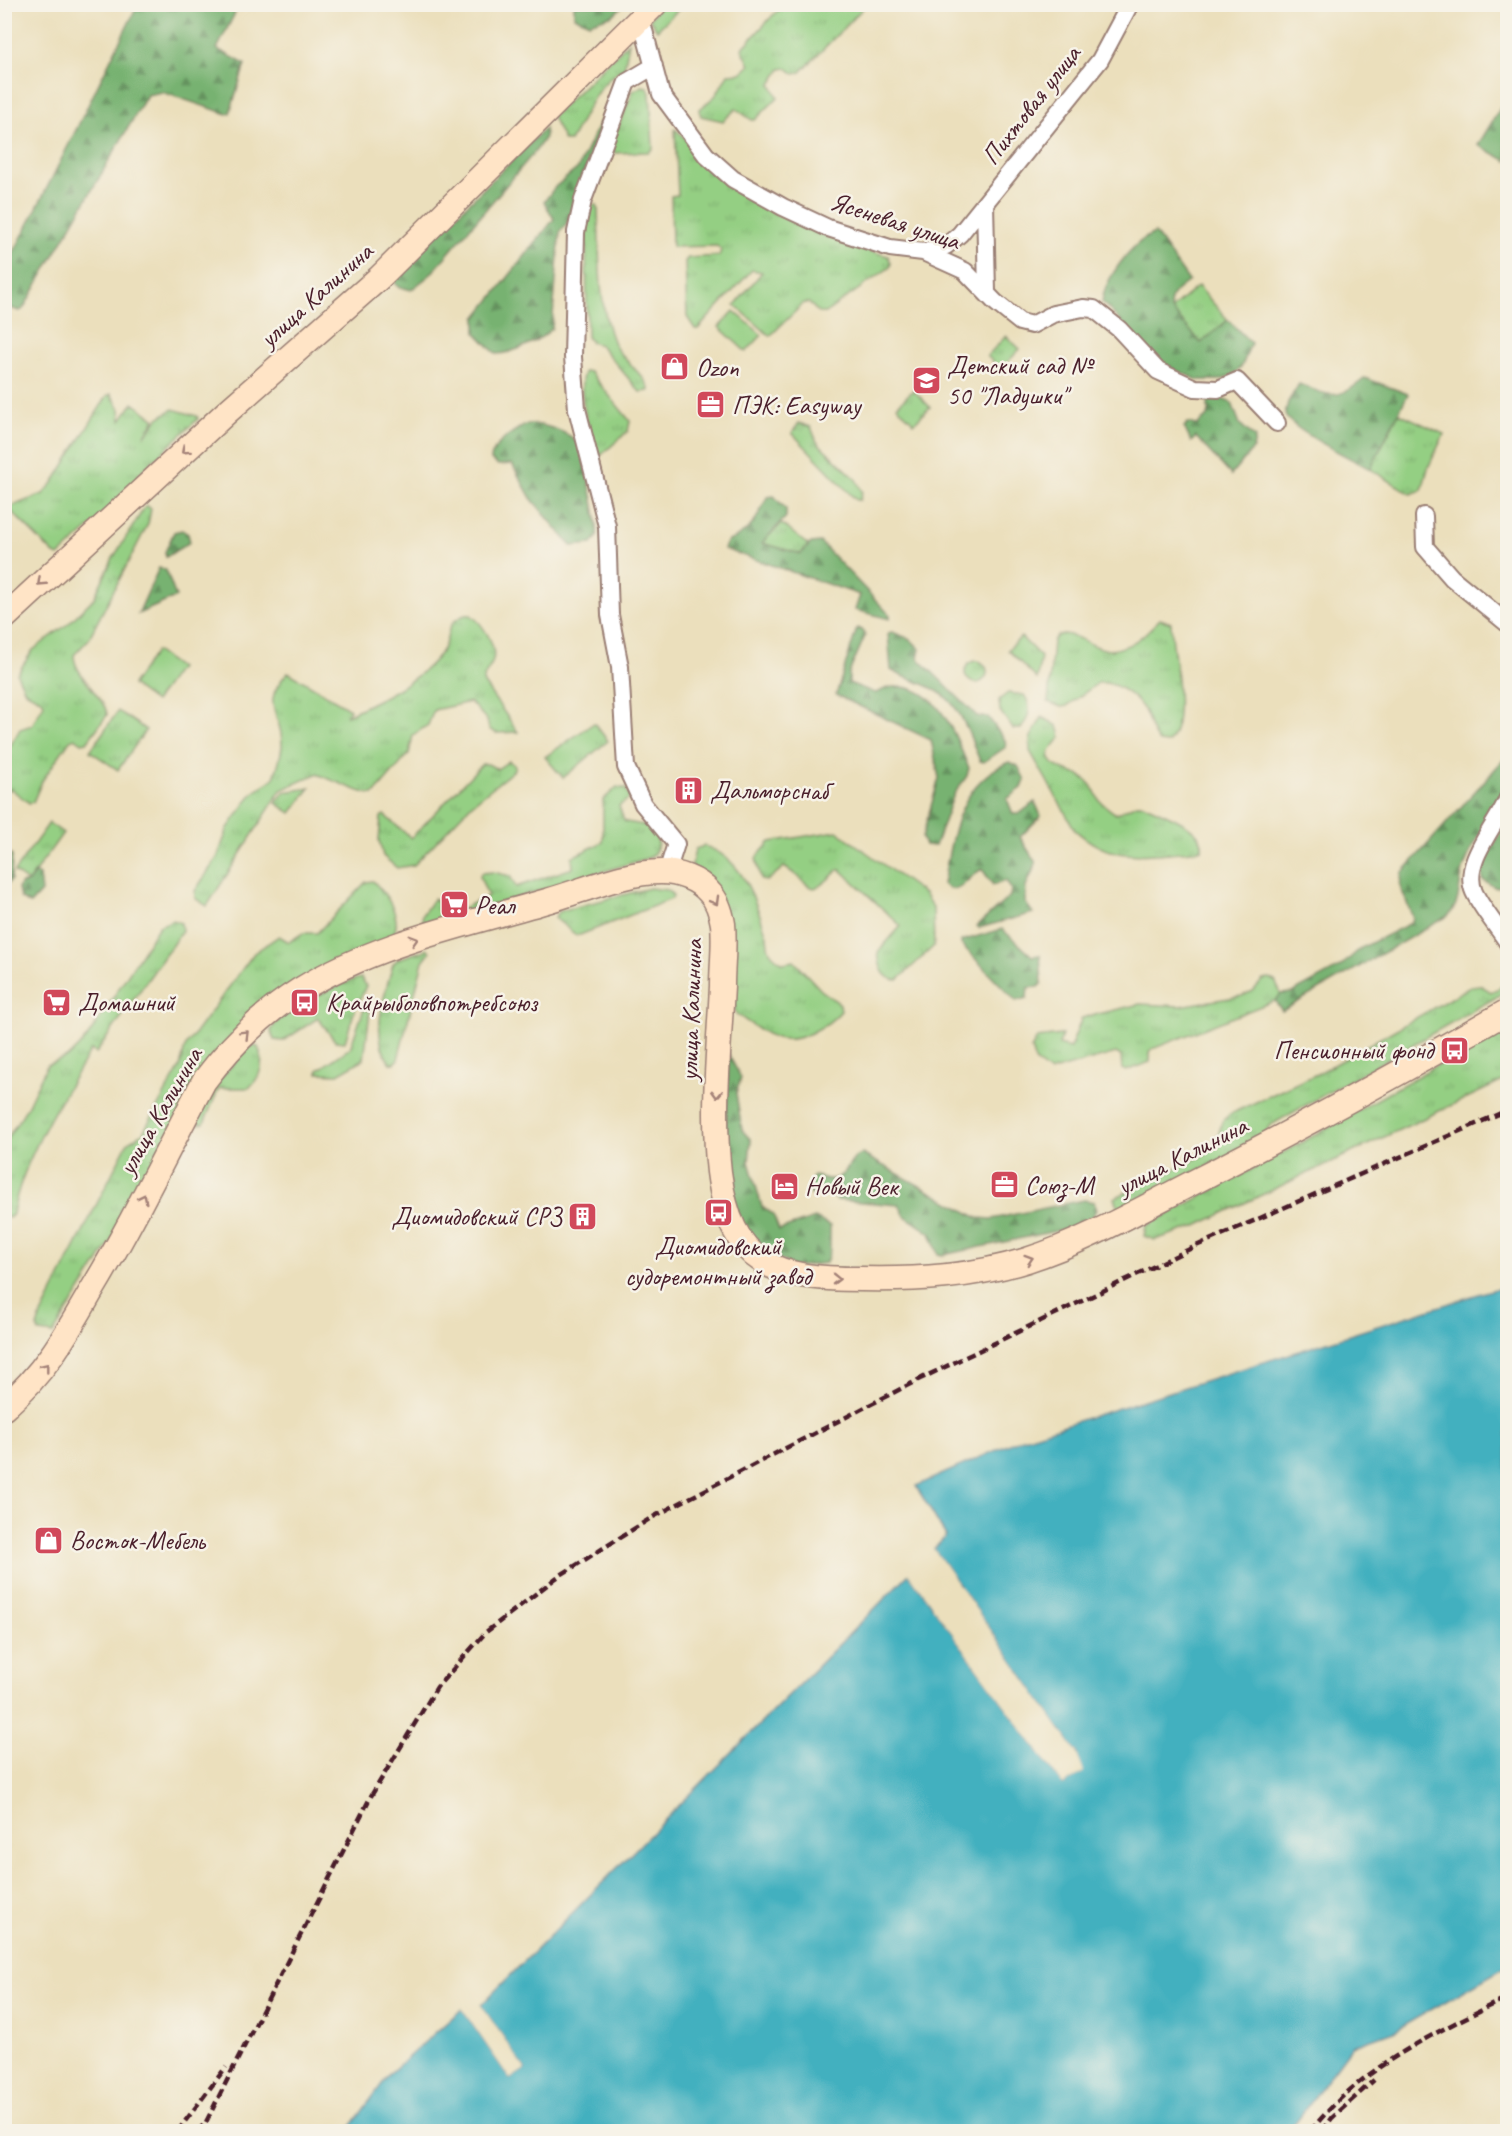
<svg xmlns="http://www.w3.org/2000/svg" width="1512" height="2136" viewBox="0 0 1512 2136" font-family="Caveat,sans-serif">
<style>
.grass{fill:url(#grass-tufts);stroke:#6f7757;stroke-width:1.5}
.forest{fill:url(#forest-firs);stroke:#60684e;stroke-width:1.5}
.garden{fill:#94cf83;stroke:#6f7757;stroke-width:1.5}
.water{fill:#42b0bf;stroke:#466875;stroke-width:1.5}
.pier{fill:#ebdfbc}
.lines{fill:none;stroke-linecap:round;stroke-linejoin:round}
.street-casing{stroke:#9a7f74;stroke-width:20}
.secondary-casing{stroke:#9a7f74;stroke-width:27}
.street{stroke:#fff;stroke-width:16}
.secondary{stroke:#ffe4c6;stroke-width:24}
.rail{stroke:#4a1f2b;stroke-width:4.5;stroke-dasharray:9 4.5;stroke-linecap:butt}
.oneway{stroke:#a48278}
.labels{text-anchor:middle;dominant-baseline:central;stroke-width:5;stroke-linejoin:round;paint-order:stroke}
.street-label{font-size:26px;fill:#4a1f2b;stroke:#f7f3e8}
.poi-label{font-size:26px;fill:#4a1f2b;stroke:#f7f3e8;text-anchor:start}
</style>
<defs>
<pattern id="grass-tufts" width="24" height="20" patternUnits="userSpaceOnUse" patternTransform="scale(1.5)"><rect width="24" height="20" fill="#94cf83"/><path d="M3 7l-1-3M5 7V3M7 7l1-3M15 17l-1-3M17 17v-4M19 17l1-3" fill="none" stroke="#81b171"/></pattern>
<pattern id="forest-firs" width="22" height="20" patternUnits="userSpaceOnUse" patternTransform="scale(1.5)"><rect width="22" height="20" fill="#77b271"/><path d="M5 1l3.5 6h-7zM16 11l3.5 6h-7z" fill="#64905d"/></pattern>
</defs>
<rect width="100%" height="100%" fill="#f7f3e8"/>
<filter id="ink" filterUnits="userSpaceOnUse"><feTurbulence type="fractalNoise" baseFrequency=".0167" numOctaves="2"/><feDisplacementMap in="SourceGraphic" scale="12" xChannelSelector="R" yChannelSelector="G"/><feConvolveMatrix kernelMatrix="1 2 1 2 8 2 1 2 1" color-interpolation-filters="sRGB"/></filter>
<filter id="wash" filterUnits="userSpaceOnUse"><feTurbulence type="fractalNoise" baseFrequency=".008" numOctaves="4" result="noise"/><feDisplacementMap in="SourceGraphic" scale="24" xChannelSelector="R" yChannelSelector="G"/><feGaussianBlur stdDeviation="1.35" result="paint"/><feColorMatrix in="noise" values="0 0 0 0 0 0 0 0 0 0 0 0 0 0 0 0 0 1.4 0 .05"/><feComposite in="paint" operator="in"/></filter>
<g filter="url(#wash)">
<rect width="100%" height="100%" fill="#ebdfbc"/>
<path class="grass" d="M660,5h23l-26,25 -7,-11z
M787,5h79l-65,67 -6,2 -8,-6 -6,1 -10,15 7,13 -23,23h-3l-16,-11 -13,12 -22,-5 -2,-6 17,-15 12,-21 13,-1 9,-8 -8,-16 33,-36z
M629,42l-5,27c-28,12 -38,46 -54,72h-6l-12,-24z
M642,86l5,1 3,6 3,55 -4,4 -34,1 -5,-6 23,-56z
M675,129c13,9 28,35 42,48 43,36 117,65 171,79l3,7 -1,4 -65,46h-6l-10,-10h-5l-34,33 -35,-31 27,-33 -10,-2 -54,59h-3l-8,-12 -2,-56 3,-3 31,-2 2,-6 -4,-4 -45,1 -1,-51 7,-1z
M592,205h4l2,5c2,45 -1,91 16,134 6,14 36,35 35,47l-9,1 -40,-47 -9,-3 -4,-5 -1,-118z
M1198,286l30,34 -27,23 -30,-34z
M1006,336l14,13 -19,20 -14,-13z
M585,371l5,1 40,49 -2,10 -29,26 -4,-2c-4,-18 -20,-69 -10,-84z
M913,390l17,17 -16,16 -17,-17z
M111,394l9,15 1,11 12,-17 22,16 -11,18 14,-19 15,-9 24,7 1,3 -58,54 -11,19 -70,64 -5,-2 -43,-43 -1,-4 33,-13 10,-11 54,-87z
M1399,413l45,21 -16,34 -6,22 -11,4 -41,-25z
M799,423l12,4 6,15 38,36 7,13 -2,9h-4l-64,-67z
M146,505l5,4 -3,15 -60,116 -14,15c0,21 32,43 33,60l-20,27 -5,1 -7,-5 -5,2 -28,41 -9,21 -4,1 -18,-14 -6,2v-36l15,-26 12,-4 12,-21 -2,-4 -17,-9 -8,-17 16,-24 36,-27 25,-25 19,-40z
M782,524l26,21 -7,9 -40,-11z
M465,615h6c11,8 26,30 22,45 -2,8 -9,13 -10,22l35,50 -22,1 -7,-4 -2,-9 -17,-18 -36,8 -6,15 -15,10 -4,19 -35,40c-10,2 -44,-16 -58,-20l-35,16 -74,116 -12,-8v-7l22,-33 11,-30 24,-34 22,-16c3,-10 7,-21 8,-32 1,-35 -25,-39 6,-74l62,37 -3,6c30,-14 75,-35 94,-63 12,-16 0,-27 24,-37z
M1160,619l11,4c1,28 18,99 -3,120l-9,-1c-8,-8 -9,-20 -14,-30 -8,-15 -29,-31 -47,-29l-31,23 -6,1 -13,-5 5,-61c10,-20 41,10 57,9 23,-2 35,-16 50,-31z
M1021,637l20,20 -4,22 -29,-29z
M965 672a11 11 0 1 1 22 0a11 11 0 1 1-22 0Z
M1008,693l16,2c9,12 5,22 -3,34h-8l-13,-18 -1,-11z
M118,711l28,19 -28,40 -28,-19z
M1042,717l16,9 3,11 -12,15c1,19 19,17 31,24 9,5 15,14 18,22 3,6 13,12 18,16l20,-10h7c16,8 63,23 59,45 -11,3 -22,3 -33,4 -39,3 -63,5 -94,-23l-45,-79v-12z
M594,723l14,18 -45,37 -18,-21z
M509,761l6,5 -2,5 -41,33 -58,61 -17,3 -14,-12 -4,-16 2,-23 3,-2 27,23 71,-74h6l9,5z
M617,787l9,2 4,9 -11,8 5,15c13,5 29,0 33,18 2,7 -1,12 -6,18l-224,68 -4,-2 -1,-8 12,-17 13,18 41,-20 -8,-19 1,-4 12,-1 17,4 6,11 57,-19 -1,-11 31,-15v-42z
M310,788l-19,25 -15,-10 8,-11z
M49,823l14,10 -35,49 -14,-10z
M837,831l87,63 9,14 1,38 -36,34c-16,0 -19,-15 -20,-28l23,-26 -60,-56h-3c-32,32 -24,14 -54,-3l-17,14 -6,-1 -5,-22 14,-16z
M704,846c40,12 51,55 63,90 1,15 2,18 16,27l11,-2 27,29 19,14 1,7c-8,10 -18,16 -30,22 -32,16 -48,-1 -75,-19l-5,-22 1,-46 -40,-81 3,-16z
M373,881c14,14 30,35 20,56l-136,73 -204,324 -14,-2 -2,-5 4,-12 87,-173 14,-8 38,-67 5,-20 69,-94 25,-17 10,6 14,-9h14l49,-51z
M650,888l17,2 6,5 -1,4 -92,36h-4l-21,-17 2,-5 7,-3z
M173,920l8,3 1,8 -86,122 -5,-3c-28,45 -70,112 -78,164l-5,4 -3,-4v-72l21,-33 21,-44 22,-9 18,-18 72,-112z
M428,949l2,3 -7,9 -25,98 -4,4h-4c-21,-28 -5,-69 3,-99l5,-5z
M361,978l5,8 -11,23 -10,33 -10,-1 -17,-23 -35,23 -9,-1 -3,-8c2,-17 72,-51 90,-54z
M1269,979l6,2 6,13 -2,5 -127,50 -2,3v10l-24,9 -4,-2 -1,-13 -5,-3 -67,19 -14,-11 -4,-12 6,-11 25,-3 -3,10 11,3 12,-30 58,-14 40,2 62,-10 11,-5 10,-11z
M1507,984v7l-238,135 -6,14 -144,70 -5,-12 92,-44 -2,-7 12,-6 7,-20 7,-7 89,-41 153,-87 8,-1 11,7z
M364,1009l6,2 -6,48 -26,15 -20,-1v-3l32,-22z
M1507,1025v54l-313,148 -39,13 -11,-4 2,-10 155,-83z
M250,1045l8,2c7,16 3,30 -9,41h-30l-15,35 -6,1 -1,-5 16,-32z"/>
<path class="forest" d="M138,5h101l-22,44 28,15 -15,49 -3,1 -65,-22 -15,3 -124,214 -3,2 -15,-4v-44l5,-4c45,-83 85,-170 128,-254z
M574,5h50l-11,10 -24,8 -15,-7z
M1507,97v64l-29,-16z
M608,105l3,3 -34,84 -7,27 -10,13 -8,96c-10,12 -40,26 -56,26l-20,-21v-15l78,-99 -10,-17 11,-15 23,-19z
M545,128v9l-8,12 -107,126 -19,15 -14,-4 -4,-8z
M1155,233l34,48c-10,8 -22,14 -18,28l30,34 27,-23 23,23 -9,23 -8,8 -12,6h-24l-38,-17 -58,-61c3,-24 31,-61 53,-69z
M1365,378l43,16 -38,75c-18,-10 -77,-38 -85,-54l3,-13 11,-18c32,13 39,17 66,-6z
M1217,397l15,6 8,21 15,14 -2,11 -22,26 -35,-38 -5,5 -7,-15 4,-4 9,2c19,-16 9,-8 11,-24z
M528,424c15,0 42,7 51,21 5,9 21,82 18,92 0,0 -5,7 -5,7l-21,2 -40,-48 -19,-34 -14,1 -7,-5c0,-15 25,-31 37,-36z
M774,496l12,13v8l-24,26 39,11 10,-11 9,-1 70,73v4l-35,-9 5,-15 -136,-46 3,-7c25,-11 30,-22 40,-45z
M182,530l6,4 2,8 -24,15 -1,-5 9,-20z
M159,568l7,2 10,27 -38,17z
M857,628l6,3 2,5 -16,37v10l26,10c6,-1 11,-6 18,-6 46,-3 61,47 76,81l-2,8 -13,18 -19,52 -10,-1 -3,-7 17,-60 -8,-38 -95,-45z
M892,632l18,7 10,10 -2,9 59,58 11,1 17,23 1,7 -22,15 -4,-1c-11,-25 -18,-56 -43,-70 -14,-9 -32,-12 -46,-21l-3,-37z
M1503,760l4,3c0,40 -29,66 -42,101 -8,18 -2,37 -17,52l-166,95 -7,-10 6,-7 11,-1 48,-26 21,-19 50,-25 2,-5 -13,-32 2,-13z
M1010,762l8,4 7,14 -3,8 -15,11 6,15h6l16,-12 6,14 -21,21 16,26 -10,24 -1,15 8,11 -54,15 -2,-2 33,-30 1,-7 -5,-8 -13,4 -11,-16c-16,8 -23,31 -39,15 9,-47 15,-103 67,-122z
M1507,821v63l-11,4 -13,-8 -2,-12z
M5,849l7,7 -1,24 -6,7z
M35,873l4,2 2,17 -11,12 -10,-6 -2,-9 3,-5 7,-2z
M1002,929l30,27 8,-1 2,28 -4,4 -10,1 -1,10 -11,3 -55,-57v-3z
M729,1055l12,23 -5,15 6,37 9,10 -2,22 13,45 11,7 6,16 36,-12 15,8v24l-4,13 -32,4 -45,-25 -13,-30 -11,-80z
M862,1154l116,64 14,1 92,-19 10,2 2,8 -5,9 -21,9 -127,27 -5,-1 -8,-21 -25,-17 -6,-11 -62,-5 -10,-9 -17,4 -1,-9 4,-10c7,0 13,4 20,3 16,-3 16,-22 29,-25z"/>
<path class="garden" d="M734,311l28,24 -16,17 -27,-25z
M156,651l23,17 -24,34 -23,-17z"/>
<path class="water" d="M1507,1285v681l-111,64 -44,16 -63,85 -942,1 43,-59 72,-64 48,70 15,-10 -44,-64 428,-431 154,211 20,-13 -7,-20 -142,-203 12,-13 -30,-50 105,-47z"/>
<path class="pier" d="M934,1549l142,203 8,20 -21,13 -154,-211 2,-2 153,209 16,-10 -7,-18 -141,-202z
M481,2005l44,64 -15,10 -48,-70 2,-2 47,68 10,-7 -43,-62z"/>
</g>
<g filter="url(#ink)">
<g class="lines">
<defs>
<path id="street" d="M641,19l20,75 45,61 27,24 50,28 45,21 62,20 33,4 42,19 30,31 25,20 12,3 21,-11 30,-6 11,1 25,20 39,42 37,17 23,1 19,-8 40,42
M654,66l-27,16 -44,118 -7,32 -3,125 4,52 30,117 3,89 10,52 6,100 17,37 33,40 -9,28
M985,203l2,89
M923,252l23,-6 14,-12 140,-174 30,-56
M1424,516l1,31 27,31 56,46
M1508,798c-11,27 -47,65 -34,94 8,17 23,34 34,51"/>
<path id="secondary" d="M4,618l224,-207 151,-133 276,-274
M4,1408c40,-35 59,-68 85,-113 42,-69 77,-142 115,-214 27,-36 58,-67 96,-91 76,-47 165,-65 250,-90 35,-10 75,-28 111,-28 17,0 37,7 48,20 9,9 12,20 14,32 2,20 -1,42 -1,62 -3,62 -10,125 -3,186 12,94 55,107 142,107 56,1 112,-2 166,-19 59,-19 114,-51 169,-79 106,-54 209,-111 312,-170"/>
</defs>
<use href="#street" class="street-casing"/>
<use href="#secondary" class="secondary-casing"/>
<use href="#street" class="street"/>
<use href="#secondary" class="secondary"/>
<path class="rail" d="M177,2132l49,-65
M197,2132l9,-10 165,-326 66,-109 49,-55 70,-54 95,-60 131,-68 138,-71 276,-133 312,-136
M1310,2132c50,-65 126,-100 198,-135
M1322,2132l10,-14 42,-38"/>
</g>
<defs><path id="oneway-chevron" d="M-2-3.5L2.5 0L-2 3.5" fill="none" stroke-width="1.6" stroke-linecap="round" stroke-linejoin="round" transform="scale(1.5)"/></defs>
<g class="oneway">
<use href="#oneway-chevron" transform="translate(185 450) rotate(138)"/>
<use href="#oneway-chevron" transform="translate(41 582) rotate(137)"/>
<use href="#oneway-chevron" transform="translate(715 901) rotate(60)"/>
<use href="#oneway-chevron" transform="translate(414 940) rotate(-17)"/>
<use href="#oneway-chevron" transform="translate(245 1034) rotate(-45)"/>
<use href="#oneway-chevron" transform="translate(717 1094) rotate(92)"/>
<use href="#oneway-chevron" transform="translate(143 1198) rotate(-63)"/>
<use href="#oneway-chevron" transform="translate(1029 1259) rotate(-18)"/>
<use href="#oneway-chevron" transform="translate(836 1279) rotate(1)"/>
<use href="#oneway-chevron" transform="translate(45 1367) rotate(-52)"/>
</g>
</g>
<defs>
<symbol id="shop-square" viewBox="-11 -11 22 22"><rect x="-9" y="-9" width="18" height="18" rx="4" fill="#d1495b" stroke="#f7f3e8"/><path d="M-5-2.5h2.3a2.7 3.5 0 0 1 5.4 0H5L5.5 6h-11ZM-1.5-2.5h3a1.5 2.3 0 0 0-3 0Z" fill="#fff"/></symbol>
<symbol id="school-square" viewBox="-11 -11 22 22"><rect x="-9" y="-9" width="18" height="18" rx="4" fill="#d1495b" stroke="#f7f3e8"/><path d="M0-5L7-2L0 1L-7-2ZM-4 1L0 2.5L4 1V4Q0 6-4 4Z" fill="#fff"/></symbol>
<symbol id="office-square" viewBox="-11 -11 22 22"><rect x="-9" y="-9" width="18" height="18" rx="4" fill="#d1495b" stroke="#f7f3e8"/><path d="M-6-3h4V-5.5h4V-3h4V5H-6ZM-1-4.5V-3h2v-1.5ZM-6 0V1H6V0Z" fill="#fff"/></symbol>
<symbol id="building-square" viewBox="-11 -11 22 22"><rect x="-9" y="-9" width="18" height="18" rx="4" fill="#d1495b" stroke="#f7f3e8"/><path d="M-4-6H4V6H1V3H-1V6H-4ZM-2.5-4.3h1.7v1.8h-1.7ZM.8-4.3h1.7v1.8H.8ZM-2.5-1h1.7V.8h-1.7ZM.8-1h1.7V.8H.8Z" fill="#fff"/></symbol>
<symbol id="supermarket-square" viewBox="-11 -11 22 22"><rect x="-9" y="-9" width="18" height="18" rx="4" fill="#d1495b" stroke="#f7f3e8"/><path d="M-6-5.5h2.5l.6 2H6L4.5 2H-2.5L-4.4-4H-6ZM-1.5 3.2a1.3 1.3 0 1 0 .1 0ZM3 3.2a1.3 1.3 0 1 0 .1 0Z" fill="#fff"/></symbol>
<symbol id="bus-square" viewBox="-11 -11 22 22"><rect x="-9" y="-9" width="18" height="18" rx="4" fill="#d1495b" stroke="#f7f3e8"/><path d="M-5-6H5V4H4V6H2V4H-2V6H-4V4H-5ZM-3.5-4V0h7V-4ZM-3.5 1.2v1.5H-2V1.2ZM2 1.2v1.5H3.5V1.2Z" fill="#fff"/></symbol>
<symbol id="hotel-square" viewBox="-11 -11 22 22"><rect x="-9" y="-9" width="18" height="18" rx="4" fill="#d1495b" stroke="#f7f3e8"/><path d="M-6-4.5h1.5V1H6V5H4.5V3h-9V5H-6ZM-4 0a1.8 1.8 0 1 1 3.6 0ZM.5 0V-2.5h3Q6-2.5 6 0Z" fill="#fff"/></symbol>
</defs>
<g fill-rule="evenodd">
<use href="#shop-square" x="658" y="350" width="33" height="33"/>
<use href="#school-square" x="910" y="364" width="33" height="33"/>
<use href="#office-square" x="694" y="388" width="33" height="33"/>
<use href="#building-square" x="672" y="774" width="33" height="33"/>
<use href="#supermarket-square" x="438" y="888" width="33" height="33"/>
<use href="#supermarket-square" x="40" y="986" width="33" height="33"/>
<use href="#bus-square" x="288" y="986" width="33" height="33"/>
<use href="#bus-square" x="1438" y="1034" width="33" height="33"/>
<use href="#office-square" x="988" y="1168" width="33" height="33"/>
<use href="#hotel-square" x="768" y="1170" width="33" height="33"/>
<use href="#bus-square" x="702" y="1196" width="33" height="33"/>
<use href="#building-square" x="566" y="1200" width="33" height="33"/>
<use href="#shop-square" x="32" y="1524" width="33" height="33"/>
</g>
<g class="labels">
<g class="street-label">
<text transform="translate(1031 105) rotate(-52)">Пихтовая улица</text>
<text transform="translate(895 221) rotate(18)">Ясеневая улица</text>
<text transform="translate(316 295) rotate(-42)">улица Калинина</text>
<text transform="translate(691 1010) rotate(-88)">улица Калинина</text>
<text transform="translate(160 1111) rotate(-60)">улица Калинина</text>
<text transform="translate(1182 1156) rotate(-27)">улица Калинина</text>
</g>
<g class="poi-label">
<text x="947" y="365">Детский сад №<tspan x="947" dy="30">50 "Ладушки"</tspan></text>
<text x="696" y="367">Ozon</text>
<text x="732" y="405">ПЭК: Easyway</text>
<text x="710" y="790">Дальморснаб</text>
<text x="475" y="905">Реал</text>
<text x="78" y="1002">Домашний</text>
<text x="326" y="1002">Крайрыболовпотребсоюз</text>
<text x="1433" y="1050" text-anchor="end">Пенсионный фонд</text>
<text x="1025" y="1185">Союз-М</text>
<text x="805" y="1186">Новый Век</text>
<text x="562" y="1216" text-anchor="end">Диомидовский СРЗ</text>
<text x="718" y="1246" text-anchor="middle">Диомидовский<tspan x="718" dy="30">судоремонтный завод</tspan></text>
<text x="70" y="1540">Восток-Мебель</text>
</g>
</g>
<rect width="1512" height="2136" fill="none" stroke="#f7f3e8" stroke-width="24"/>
</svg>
